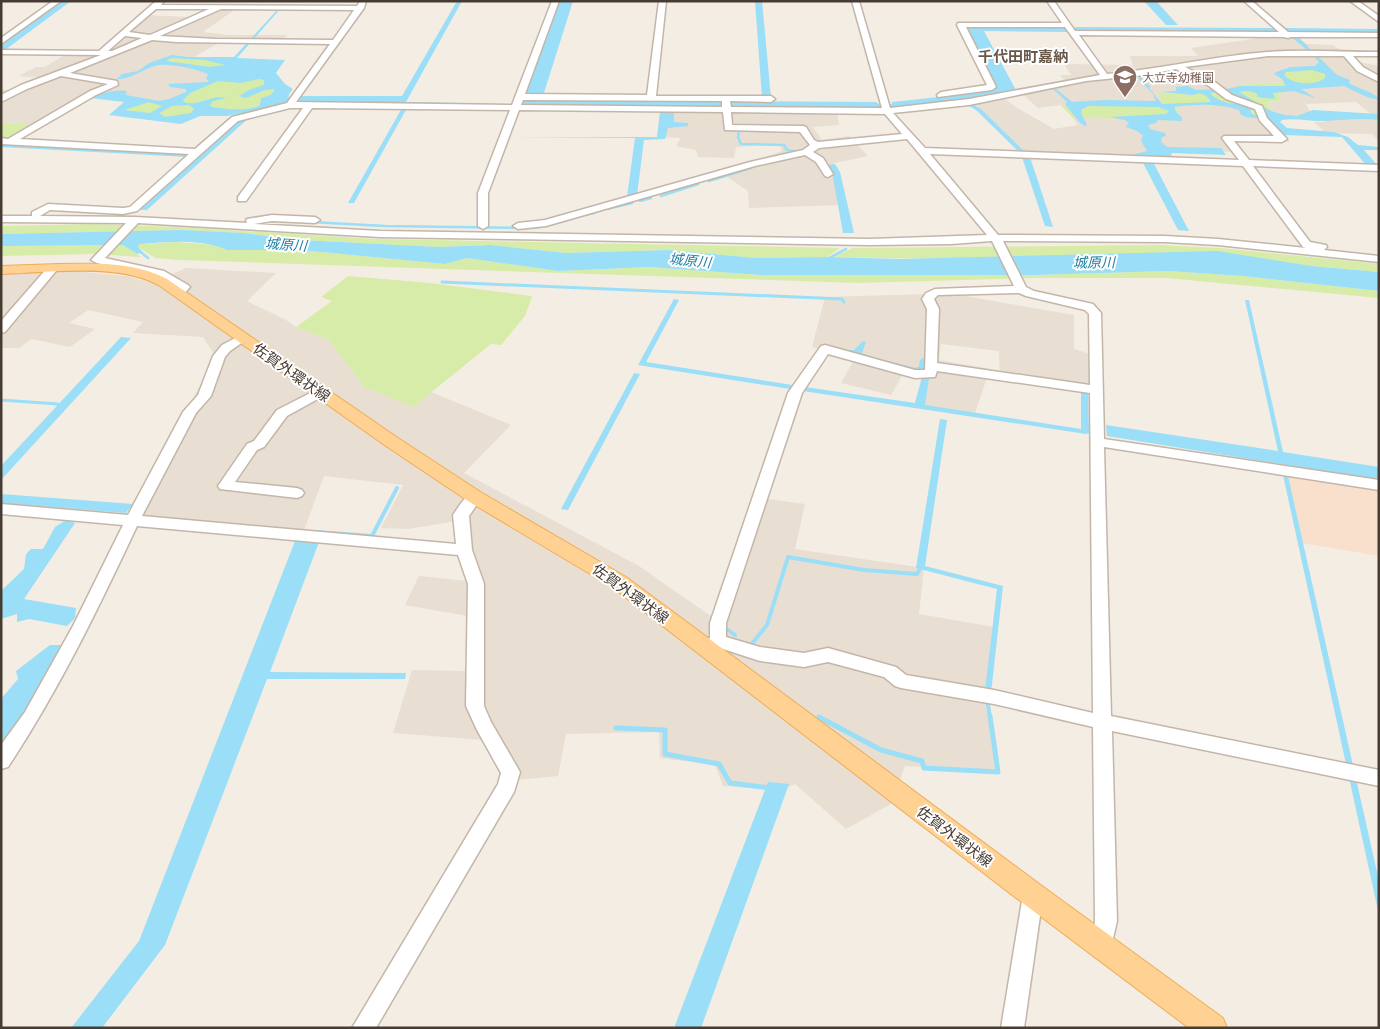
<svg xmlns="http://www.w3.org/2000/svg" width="1380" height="1029" viewBox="0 0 1380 1029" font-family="Commissioner,'Noto Sans JP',sans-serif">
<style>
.residential{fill:#e8ded2}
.commercial{fill:#f8e0cd}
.green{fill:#d7eca9}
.water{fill:#9adef7;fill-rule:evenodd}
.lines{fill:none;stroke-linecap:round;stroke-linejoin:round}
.stream-far3{stroke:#9adef7;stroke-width:2.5}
.stream-far2{stroke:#9adef7;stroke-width:3}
.stream-far1{stroke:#9adef7;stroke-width:4}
.stream{stroke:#9adef7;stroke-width:5}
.minor-casing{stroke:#c3b6a9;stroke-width:3}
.major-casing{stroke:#efac57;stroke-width:2}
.minor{fill:#fff;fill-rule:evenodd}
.major{fill:#ffd192;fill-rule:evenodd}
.labels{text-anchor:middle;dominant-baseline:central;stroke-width:4;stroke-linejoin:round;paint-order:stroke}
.far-education-label{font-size:12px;fill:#785e54;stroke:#fff;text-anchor:start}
.far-water-label{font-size:14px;font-style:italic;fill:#1f7ea3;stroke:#fff}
.far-quarter-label{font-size:15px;font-weight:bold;fill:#6a594a;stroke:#fff}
.street-label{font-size:15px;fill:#473c33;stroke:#fff}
</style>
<rect width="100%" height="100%" fill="#f4ede4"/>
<path class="residential" d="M240,6l-37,26 24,3h60l-9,10 -59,-2 -27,15 27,13 -2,8 -50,24 -73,-9 -57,31 -36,-2v-33h13l29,-12 -24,-2 17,-9h9l23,-14h30l46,-38 47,2 28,-10z
M1259,38h40l8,6 26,1 26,17 20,4v75l-7,-7 -46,-1 -12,-11h10l-1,-3 53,-1 -20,-16 -50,2 6,10 -13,3 -23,-1 13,26 -55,-3 7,13 -73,-2 -20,6 -120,-1 -60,-58 31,-3 15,12 40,23 24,-4 -6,-8 110,4 -7,-17 63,1 37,10 -9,-12 16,-3 -6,-7 10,-11 -49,3 -2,6 -43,4 -34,-3 6,12 -103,1 -23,3 -18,-16 46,-10 -6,-7h11l-7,-11 69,1 -3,-9h68l-7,-8z
M665,107h171l3,18 -26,2 9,13 27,-4 19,20 -34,7 9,42 -94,3 -1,-17 -28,-19 62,-21 -2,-7 -44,3 -2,11 -36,-1 -2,-7 -20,-4 5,-8 -22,-1z
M186,268l90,5 -29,28 39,19 10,7 33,13 35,47 49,20 18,-15 80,33 -47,48 175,93 73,51 41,-120 52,7 -10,45 129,19 -5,46 75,13 -5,71 10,73 -94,-5 -14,38 -45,25 -51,-45 -14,6 -58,-4 -8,-21 -55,-7 -1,-26 -93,2 -8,42 -52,5 -22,-41 -91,-7 19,-63 53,1 3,-55 -63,-11 14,-29 49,5 -11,-60 -49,8 -27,-1 22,-43 -79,-9 -21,57 -176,-16 89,-160 -13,-20 -70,-4 10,-11 -55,-12 -19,13 26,6 -25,18 -38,-8 -13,9h-18v-75l82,-1 44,4 25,7z
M928,294l37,2 109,19v34l16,5 3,37 -93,-14 -1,-26 -58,-7 -2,16 51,9 -16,47 -56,-9 3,-29 -18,-4 -12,21 -50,-12 14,-25 -43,-11 13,-50z"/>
<path class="commercial" d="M1284,461l95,15v80l-77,-13z"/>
<path class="green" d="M172,57l103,5 -11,11 20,17 -8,13 -28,8 -48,1 -20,10 -62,-9 14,-14 35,4 50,-24 2,-8 -63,-8z
M1326,67l21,17 -50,3 3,4 -23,2 5,7 -16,3 10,13 -33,-1 -5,-10 -63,-1 7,17 -110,-4 -11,-12 102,-1 -5,-12 34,3 3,-4h40l1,-6 50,-3 -5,-10z
M1,123l36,2 -27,14h-9z
M92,224l87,3 197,12 464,9 -13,9 -71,1 -87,-8 -103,3 -76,-8 -52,2 -137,-7 -58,-7 -61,-3 -181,4v-8z
M176,242l40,3 11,5h74l144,14 22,-6 91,13 91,-4 112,8h273l135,-4 74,5 136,15v7l-213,-20h-132l-176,5 -679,-23 -24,-2 -17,-11 1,-3z
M123,245l18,12 -47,-3 -93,2v-10z
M1161,245l59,3 159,16v8l-68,-6 -478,-9 20,-9z
M348,276l82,7 102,13 -7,20 -24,29 -10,-1 -78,63 -49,-20 -35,-47 -33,-13 36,-26 -11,-4z"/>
<path class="water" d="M62,1h9l-66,49h-4v-5z
M457,1h5l-56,101 107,2 10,-4 196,1 4,2 11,-2 142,1c4,4 12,4 16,2v-2l56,-6 48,-9 -31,-61 97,1 13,2v-2l198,1 12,2v-2l94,1v5l-91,-1 -9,-2v2l-200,-1 -12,-2 -1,2 -82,-1 33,61 -123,17c-4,-4 -11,-4 -16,-1v2l-145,-2 -3,-3h-7l-4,3 -425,-4 6,-8h102z
M558,1h15l-30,95h-19z
M755,1h7l9,97h-9z
M1144,1h12l22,24h-12z
M278,9h2l-43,49 48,2 -9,13 9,11 8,5 -4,5 -1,9 -3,2 -58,11h-27l-19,8 -72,-9 15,-13 -34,-4c9,-5 27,-9 37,-7l-1,4 33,6 10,-2 17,-7v-3l-16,-2 -2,-3 39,-2 2,-2 -3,-1 2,-5c-13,-5 -41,-12 -54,-8 -12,4 -25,14 -37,13l5,-5 16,-3 11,-8 23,-8 15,2h47zM171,58l34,2 20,5 -15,2 -44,-6zM259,79l5,1v5l-15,5 -10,6 7,2 19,-8 10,-1 -4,6 -10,3 -1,7c-12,7 -35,4 -48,2l-2,-2 3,-4 13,-3c-15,-4 -27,9 -42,4l-1,-2 7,-7 28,-12 22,2zM149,102l13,4 -12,7 -26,-3zM189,105l5,4 -3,4 -26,4 -6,-4 13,-7z
M1297,36l40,39 13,5 -1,3c9,6 20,7 30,15v2l-12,-3 -23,-11 -43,3 14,9 -21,-7 -21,2 2,6 -18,-2 1,-2c-4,-4 -13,-5 -19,-3l32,19 14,4 12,1 16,-6 66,4v6c-21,-3 -42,1 -62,1 -12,-1 -24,-3 -35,-1l-2,2 7,6 47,4 14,5 10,8 21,2v3h-15l14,16h-11l-25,-29 -59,-2 -18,-16 -19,-2 -5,-2 -2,-5c-20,-7 -45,-6 -65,-3l2,5 6,5v4l-24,-1 -2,3 -8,2 2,4 15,4 1,3 -4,1 -1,5 6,5 54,1 5,7 -55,-2 2,6 -38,-3v-2l12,-3 -6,-10 2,-6 -6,-4 -11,-4 3,-4 -4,-3 -16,-3 57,-3 3,-3 -11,-4 -69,-1 -7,3 -1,4 6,12 -2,1 -5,-3 -15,-19 2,-2 -14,-13 2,-1 17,14 33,-2 51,1 -3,-7 -15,-16 2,-3 13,-2 -10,3 -1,3 8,7 -1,2 13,16 49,-2c-4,-7 -9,-11 -18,-7l-32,-3 15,-1v-4l12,-1 8,4 19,-1 3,3 -8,1c9,11 27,11 40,12l4,3 -4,3 2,3 13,3 -2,-7 -41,-20 18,-4h46l-4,-7 -8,-5 2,-2 15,-5 24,-1 4,-4c-8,-9 -18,-17 -28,-25zM1312,70l13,4v4c-10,8 -32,7 -41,-3l2,-3z
M971,103l10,6 44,43 47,3 -52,-2 -44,-43 -10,-6z
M402,108h5l-53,95h-6z
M660,111h14v11l14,1v3l-20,2 -3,11 -21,1 -7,55 -10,2 8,-59 -123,-1h145z
M251,116l-104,94h-7l104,-93z
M1,143l191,11 -4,3 -187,-10z
M1022,157h8l23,70 -8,-1z
M1142,161l11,1 36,69 -11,-1z
M835,164l5,8 14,61h-11l-11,-61 -4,-7z
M182,230l61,3 58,7 137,7 52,-2 76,8 103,-3 87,8 71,-1 73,2 317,-8 94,15 68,6v19l-136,-15 -74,-5 -135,4h-273l-112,-8 -91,4 -91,-13 -22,6 -144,-14h-74c-26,-12 -59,-8 -88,-6l-1,3 5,5 -6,2 -14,-9 -122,1v-12z
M674,299l5,1 -33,62 146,23 -2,4 -152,-24z
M1245,300h4l34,152 96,15v13l-272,-44 -1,-11 172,26z
M121,337l10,1 -130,142v-14z
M863,341l3,1 -4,11 10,4 44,11 3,-2 1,-6 3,-2 4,2v17l2,2 -4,26 156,24v-38l7,1 1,41 -3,1 -283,-43 2,-4 110,16 7,-26 -75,-24 2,-3h5z
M634,373l6,1 -72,136 -7,-1z
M940,419l7,1 -22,146 78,20 -12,107 -6,-2 12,-102 -81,-21z
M1283,475l5,1 91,405v34z
M1,494l132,10 -7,9 -125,-10z
M66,520l9,3 -51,76 52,9 -1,10 -8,8 -38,-7 -12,3v-8l-16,5v-28l23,-22 2,-15 5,-5h12l12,-22z
M295,541l24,1 -49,130 136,1 -1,6h-138l-102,266 -63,83h-31l68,-87z
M50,645h13l-31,61 -31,44v-51l17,-20 -2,-8z
M768,782l21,2 -88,244h-27z"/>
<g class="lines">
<path class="stream-far3" d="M739,131l-1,6 3,7 43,1 3,5 12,2
M709,181l42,-13
M661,196l37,-12
M640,201l11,-3
M607,209l25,-6
M585,215l9,-2
M311,222l74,4 148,2 13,-2
M560,222l11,-3
M137,249l11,9
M830,260l-1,-2 17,-9"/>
<path class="stream-far2" d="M442,282l400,17 2,3
M1,400l57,4"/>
<path class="stream-far1" d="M316,532l56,4 25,-48
M724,627l11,8
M746,643l4,3 17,-21 21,-68 76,13 53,4 3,-5
M987,699l3,18"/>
<path class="stream" d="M819,717l62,33 41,11 2,7 74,4 -8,-56
M616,728l49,2v24l54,10 11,19 40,5"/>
<defs>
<path id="minor" d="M53,1h8l-60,43v-6z
M156,1h8l-3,4 196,1 3,-5h6l-2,7 -68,94 216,3 40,-104h7l-34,93 122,1 12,-94h7l-10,95h115l4,3 -4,3 -41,-1 1,6 151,1 -30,-107h7l31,107 79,-9 131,-24 -35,-48h-99l30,60 -4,3 -54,7 -1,-2 4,-3 46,-7 -30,-60 1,-2h104l-15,-22h7l21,30 204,1 -35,-31h8l36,31 91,1v4h-88l-3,1 -4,-1 -205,-2 28,39c54,-5 106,-18 160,-22 37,-3 75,0 112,0v4h-26l10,11 16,9v6l-22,-11 -13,-15h-76l-83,11 30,15 17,13 30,11 5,12 20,21 -5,3 -48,-1 15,19 130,5v6l-126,-5 57,76 16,3 1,2 -3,3 55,6v6l-161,-17 -53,-3 -162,-1 23,46 8,4 59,13 8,9 3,126 275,41v10l-275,-43 7,269 268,54v16l-267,-55 5,190 -7,31 -8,3 -8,-3 -3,-7 4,-24 -2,-194 -99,-23 -93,-16 -6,-2 -11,-9 -56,-15 -24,5 -44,-6 -40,-13 -15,6 -6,-1 -3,-5 3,-5 11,-5v-15l78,-230 33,-47 4,-1 90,25h10l2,-61 -5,-10 4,-6 9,-4 79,-3 -22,-45 -41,3 -81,1 -490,-8 -242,-14 -33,35 59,13 24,14 2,2 -7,8h-8l-2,-2 4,-5 -21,-12 -59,-13 -6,-3 35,-37 -125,-1v-6h31v-4l16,-8 75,4 7,-1 59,-53 -188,-10v-6l7,1 82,-48 18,-7 -47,-8 -34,13 -26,13v-7l20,-10 80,-30 -100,-1v-4l98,1zM156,9h53l-59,26 -21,-3zM221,9l133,1 -21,30 -117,-1 -56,-3zM125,36l17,2 -30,13h-4zM152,40l24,2 154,2 -43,59 -55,14 -37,32 -175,-10 76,-44 22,-10 -1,-4 -47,-8zM1176,69l33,17 17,13 29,10 5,12 14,15h-50l-2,2 17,22 -314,-12 -32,-35 76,-8 117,-24 59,-6zM523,100l199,1v6l-201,-2zM290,108h13l-65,89v4h8l66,-93 198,2 -32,83v33l5,3 5,-3v-33l31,-83 204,2 2,18 75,2 10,13 -7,5 -53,12 -205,58 -27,3 -5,3 5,3 28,-3 209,-60 50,-11 11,7 9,14 3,1 5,-3 -10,-16 -10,-6 6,-4 88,-9 80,96 -117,4 -490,-8 -126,-7 18,-3 43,2 5,-3 -5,-3 -43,-2 -25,4 -1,2 1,2 -112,-6 -95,-1 10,-6 73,4 14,-3 101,-90zM731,112l154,2 17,20 -84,8 -4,-2 -8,-13 -3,-1 -71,-1zM930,154l313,12 60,81 3,1 -88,-9 -53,-3 -167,-1zM1019,293l7,3 59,14 4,4 1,71 -153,-22 2,-54 -5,-10 4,-4zM828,354l87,24 20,-1 2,-6 153,22 3,320 -99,-23 -88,-15 -10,-8 -68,-19 -24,5 -44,-6 -34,-10v-14l76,-230z
M1350,1h8l21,15v6z
M52,266l4,1 2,2 -2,2 -51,61 -4,1v-12l47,-54z
M243,334l6,4 -19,13 -5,6 -14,39 -15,17 -54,103 314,28 -3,-29c7,-10 15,-25 27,-21l2,3 -13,19 3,34 12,34v122l7,16 29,50 -6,20 -138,236h-24l146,-244 3,-11 -24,-43 -11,-24 2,-122 -10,-29 -321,-29c-39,83 -78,164 -129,241l-7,2v-24l24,-33 48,-86 50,-101 -122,-11v-10l127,11 55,-103 15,-17 15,-39 9,-11z
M320,388l7,4 -2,3 -38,21 -23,31 -7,3 -22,32 62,6 5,2 2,3 -2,3 -5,2 -77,-9 -2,-3 29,-42 7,-3 23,-31z
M1033,885l7,3 3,7 -19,133h-23l22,-133 3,-7z"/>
<path id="major" d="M59,264c36,-1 75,-2 108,15l228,157 87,57 144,84 416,309 181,132 4,10h-38l-165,-124 -412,-317 -144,-86 -85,-57 -223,-158c-41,-24 -112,-13 -159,-12v-8z"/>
</defs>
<use href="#minor" class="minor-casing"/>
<use href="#major" class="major-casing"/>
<use href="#minor" class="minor"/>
<use href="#major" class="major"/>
</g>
<defs>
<symbol id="school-pin" viewBox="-11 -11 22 30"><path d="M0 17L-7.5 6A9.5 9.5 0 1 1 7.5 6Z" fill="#8d6e63" stroke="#fff"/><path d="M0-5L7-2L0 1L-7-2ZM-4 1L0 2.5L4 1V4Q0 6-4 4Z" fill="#fff"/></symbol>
</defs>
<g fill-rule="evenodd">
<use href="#school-pin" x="1111" y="63" width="28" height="38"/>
</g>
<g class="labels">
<g class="far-education-label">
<text x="1142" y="77">大立寺幼稚園</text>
</g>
<g class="far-water-label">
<text transform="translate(286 244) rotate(4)">城原川</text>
<text transform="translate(690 260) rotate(6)">城原川</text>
<text transform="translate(1094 262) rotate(-1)">城原川</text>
</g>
<g class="far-quarter-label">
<text x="1023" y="56">千代田町嘉納</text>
</g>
<g class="street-label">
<text transform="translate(292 372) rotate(35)">佐賀外環状線</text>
<text transform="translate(631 593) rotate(36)">佐賀外環状線</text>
<text transform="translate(955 836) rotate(37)">佐賀外環状線</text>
</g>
</g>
<rect width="1380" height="1029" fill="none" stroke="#473c33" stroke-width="5"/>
</svg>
